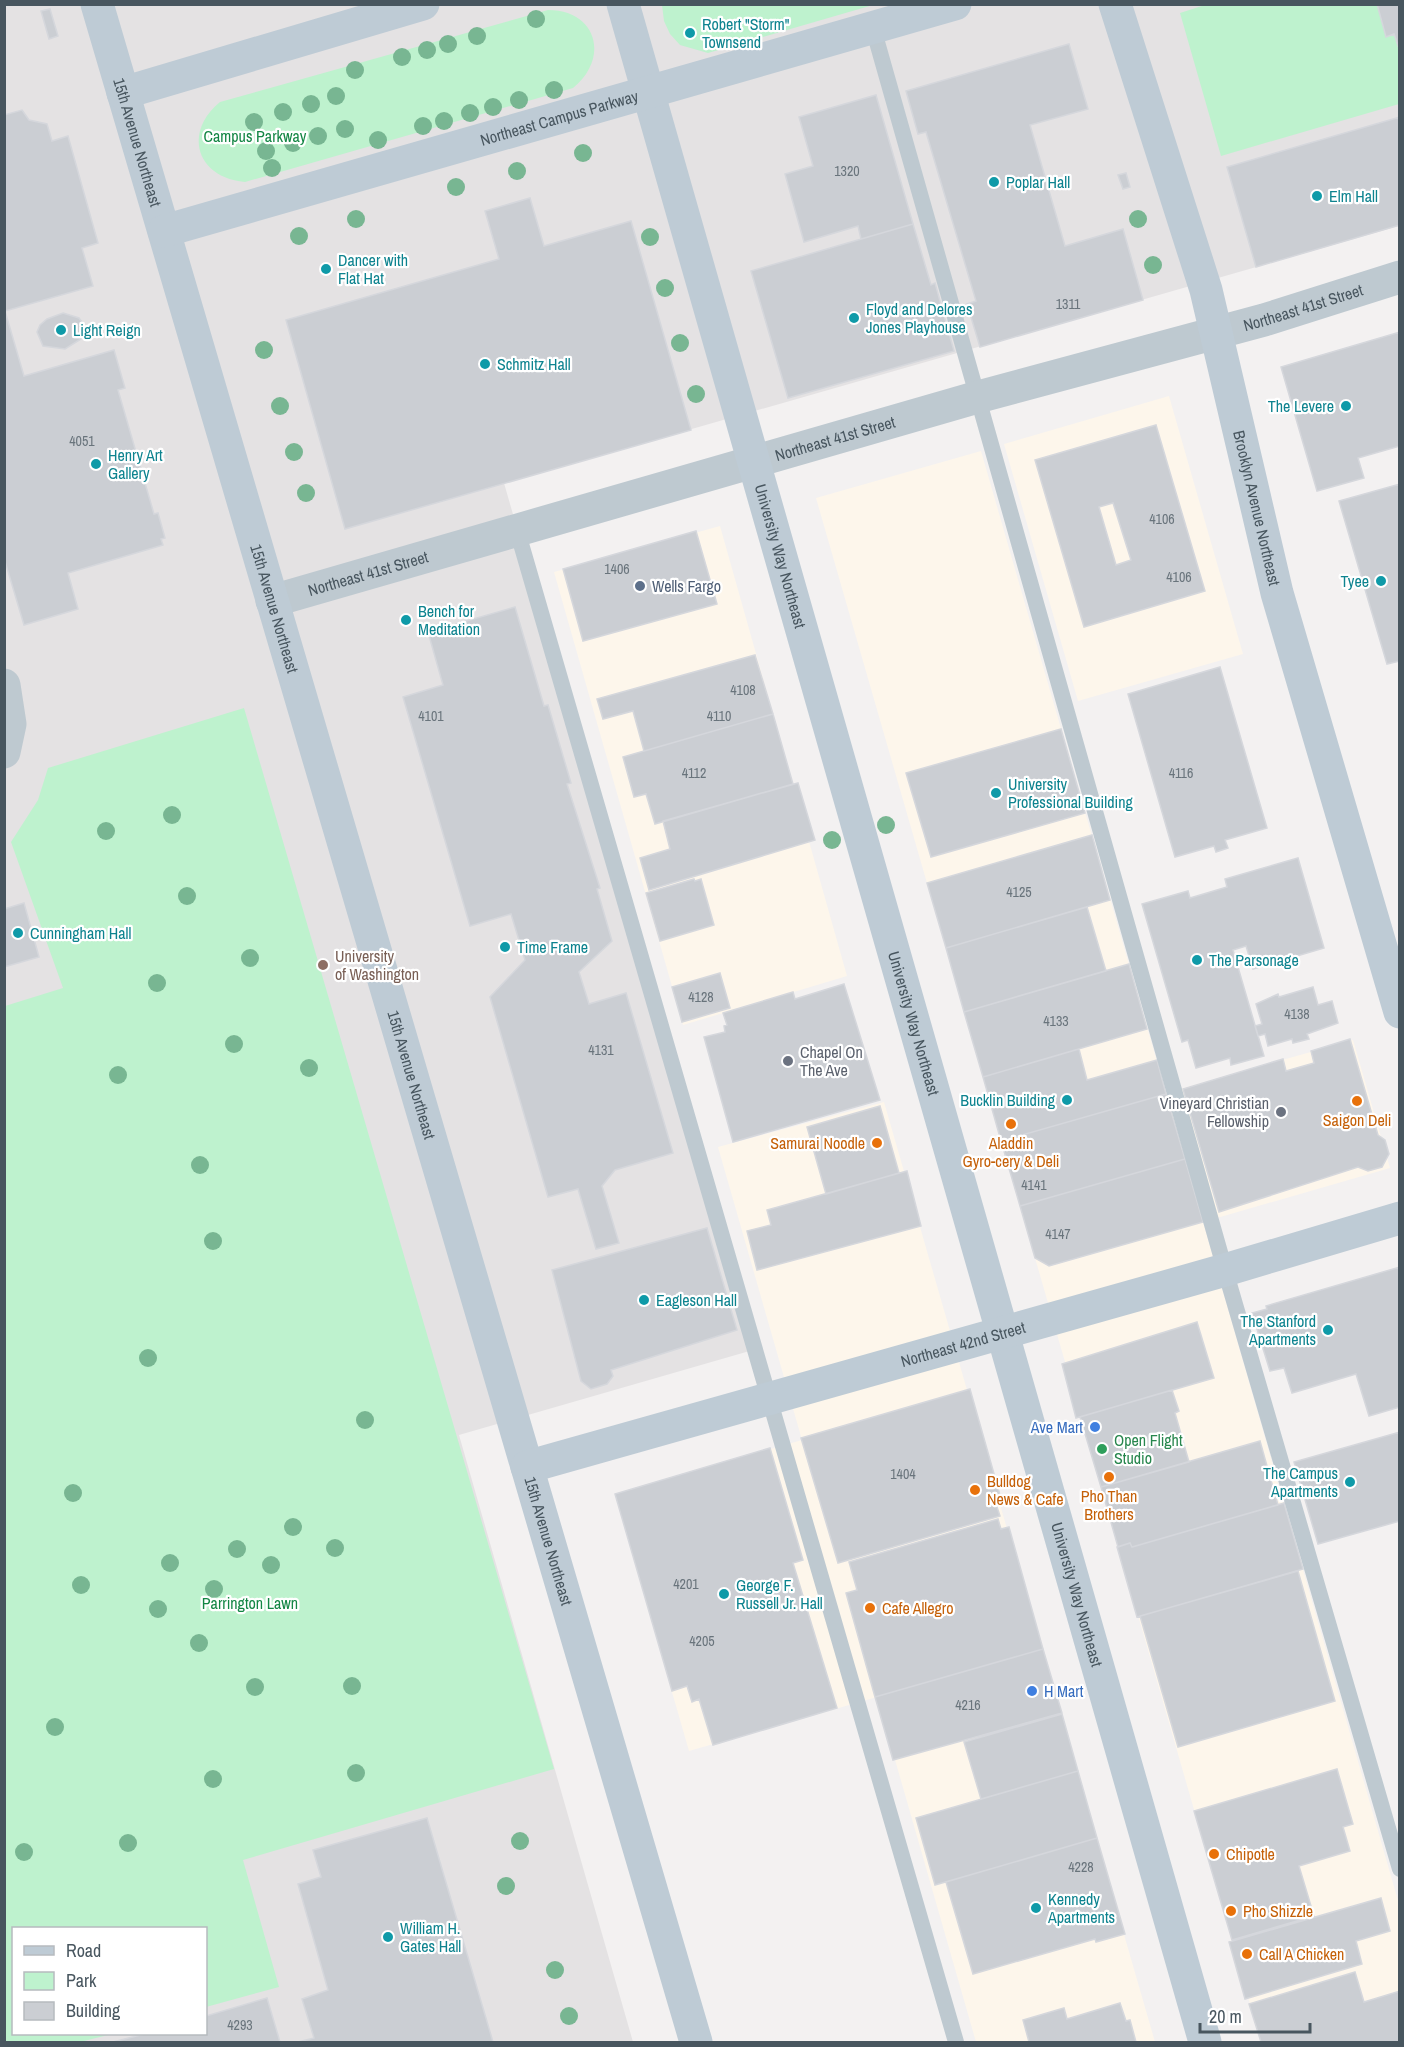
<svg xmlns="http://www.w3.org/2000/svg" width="1404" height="2047" viewBox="0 0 1404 2047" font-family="'Archivo Narrow',sans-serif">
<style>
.commercial{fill:#fdf6eb}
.education{fill:#e4e2e3;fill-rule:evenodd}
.green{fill:#bef2ce}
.building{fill:#cbced3;stroke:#d5d7dc;stroke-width:1.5;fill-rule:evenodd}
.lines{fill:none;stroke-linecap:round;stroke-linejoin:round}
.lane{stroke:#bec9d0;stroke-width:16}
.street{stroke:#bec9d0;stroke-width:33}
.secondary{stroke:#becbd5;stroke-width:33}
.tree{fill:#78b692}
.culture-dot{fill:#0f9aa8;stroke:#fff;stroke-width:2}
.service-dot{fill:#5c6f8a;stroke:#fff;stroke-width:2}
.education-dot{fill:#8d6e63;stroke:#fff;stroke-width:2}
.worship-dot{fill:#6b7280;stroke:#fff;stroke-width:2}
.food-dot{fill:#e8710a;stroke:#fff;stroke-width:2}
.shop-dot{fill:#3f7fe0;stroke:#fff;stroke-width:2}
.leisure-dot{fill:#2e9e5b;stroke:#fff;stroke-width:2}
.labels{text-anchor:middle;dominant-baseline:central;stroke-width:4.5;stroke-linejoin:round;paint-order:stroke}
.number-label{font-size:14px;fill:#69747c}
.culture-label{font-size:16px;fill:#0d838f;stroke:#fff;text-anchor:start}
.street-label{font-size:16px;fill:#48565f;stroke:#fff}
.park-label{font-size:16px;fill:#138644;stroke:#fff}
.service-label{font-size:16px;fill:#4e5e75;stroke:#fff;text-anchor:start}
.education-label{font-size:16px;fill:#785e54;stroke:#fff;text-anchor:start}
.worship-label{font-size:16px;fill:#5b616d;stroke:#fff;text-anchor:start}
.food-label{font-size:16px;fill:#c56008;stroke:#fff;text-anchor:start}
.shop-label{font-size:16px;fill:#366cbe;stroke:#fff;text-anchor:end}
.leisure-label{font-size:16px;fill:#27864d;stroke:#fff;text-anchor:start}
</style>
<rect width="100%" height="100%" fill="#f3f1f1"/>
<path class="commercial" d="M1169,396l74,258 -165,47 -74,-257z
M981,451l185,642 187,-53 37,128 -187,54 196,682v138h-138l-445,-1544z
M720,526l127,450 -164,49 -129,-453z
M884,1102l241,836 30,104h-179l-99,-345 -188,54 -74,-257 187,-54 -84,-293z"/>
<path class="education" d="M5,5h1394v221l-895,257 249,867 -294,85 174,607h-628zM14,1928h192v106h-192z"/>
<path class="green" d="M1208,4l169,1 9,31 8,-2 5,17v53l-178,52 -41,-143z
M662,5v-1l211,1 -165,48 -28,-8 -10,-11 -6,-13z
M548,10c49,0 62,48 25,78l-328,94c-49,-4 -62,-50 -25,-80z
M244,708l310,1061 -311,91 36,127 -73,20v-79h-192v106h98l-32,8h-75v-1036l58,-18 -52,-146 27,-42 10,-32z"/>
<path class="building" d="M1377,4h23v47l-6,-17 -8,3z
M50,9l8,27 -9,3 -8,-28z
M1069,44l19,65 -58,16 35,121 58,-17 20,71 -163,47 -13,-43 9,-3 -50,-169 -8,2 -12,-43z
M876,95l37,129 -52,15 -3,-13 -54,16 -19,-68 28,-8 -14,-49z
M22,110l7,10 18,4 5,17 16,-5 30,107 -16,5 11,38 -88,25 19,65 90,-26 11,38 -7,2 36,124 4,-1 7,25 -4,1 2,6 -95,28 10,36 -54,16 -20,-67v-443z
M1400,117v108l-144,42 -29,-100z
M1126,173l4,14 -7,2 -5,-14z
M530,198l14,48 87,-25 60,209 -346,99 -59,-209 213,-61 -14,-48z
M913,224l18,61 4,-2 19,68 -166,47 -37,-127z
M63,313l16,5 3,4 2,5 -3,12 -16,10 -22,-3 -6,-14 3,-7 7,-6z
M1400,332v114l-42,12 6,20 -47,13 -36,-124z
M1156,425l49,166 -121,36 -49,-167zM1113,503l18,57 -15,5 -17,-58z
M1400,484v177l-13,3 -48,-163z
M696,531l21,73 -134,37 -20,-72z
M515,607l29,99 4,-1 23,78 -4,1 33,104 -3,1 15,52 -33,31 10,32 37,-11 47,160 -58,17 -13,16 17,57 -23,6 -18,-60 -30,8 -58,-200 35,-37 -14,-46 -41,12 -67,-229 40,-12 -15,-53z
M755,655l18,59 -129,37 -11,-40 -30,8 -6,-20z
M1220,667l47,161 -42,12 3,8 -12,4 -2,-6 -39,11 -47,-163z
M773,714l20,70 -138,40 -9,-30 -12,3 -11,-40z
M1061,729l24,84 -154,44 -25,-84z
M798,783l17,57 -166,50 -9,-32 30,-9 -7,-28z
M1092,835l18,65 -164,48 -19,-65z
M1298,858l26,90 -71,21 -7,-23 -13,4 31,106 -33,9 -1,-7 -34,10 -8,-28 -6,2 -40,-138 46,-13 2,7 37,-11 -2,-8z
M694,879l1,2 6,-2 13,46 -54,16 -14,-48z
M24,903l15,54 -35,10v-58z
M1087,907l19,64 -142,41 -18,-64z
M1129,964l18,65 -164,48 -19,-65z
M720,973l10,35 -48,14 -10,-35z
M844,984l36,116 -147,42 -29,-105 21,-5 -1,-6 3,-1 -4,-12 70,-21 2,7z
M1313,987l5,18 14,-4 6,22 -31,11 2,5 -16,4 -1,-4 -24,7 -3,-12 -7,2 -3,-10 7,-2 -6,-20 22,-10 1,3z
M1350,1039l28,96 7,5 4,14 -7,13 -14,4 -10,-4 -139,45 -36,-123 100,-30 3,12 28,-8 -3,-12z
M1079,1049l8,31 70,-20 9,34 -165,47 -18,-64z
M1166,1094l19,65 -165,47 -19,-65z
M880,1106l19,67 -73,21 -19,-67z
M1185,1159l18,63 -154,44 -14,-8 -15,-52z
M907,1171l14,55 -164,44 -10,-39 24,-6 -4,-15z
M707,1228l30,102 -126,40 2,6 -6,8 -16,5 -10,-8 -29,-111z
M1400,1267v140l-31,9 -13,-42 -64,19 -8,-25 -14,3 -18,-58 15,-4 -1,-3z
M1197,1322l17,56 -138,40 -14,-54z
M970,1389l32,113 -6,2 4,12 -162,47 -37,-125z
M1172,1390l7,21 -4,2 14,49 -88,25 -21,-70z
M1400,1432v89l-82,23 -24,-82z
M1260,1441l18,64 -146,42 -2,-4 -12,4 -17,-60z
M770,1448l33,112 -10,3 44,145 -124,37 -14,-46 -7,3 -5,-16 -15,5 -57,-197z
M1284,1503l19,66 -166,48 -20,-70 13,-4 2,4z
M998,1519l3,10 8,-2 34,122 -168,48 -29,-104 11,-3 -8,-28z
M1298,1571l37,130 -157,46 -38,-131z
M1043,1649l19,64 -169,47 -18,-63z
M1062,1714l16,57 -97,28 -17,-57z
M1337,1769l16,55 -10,3 7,24 -51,15 15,50 -82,24 -38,-129z
M1078,1771l19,67 -162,47 -19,-67z
M427,1818l66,224h-195l16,-4 -12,-39 26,-9 -30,-106 23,-7 -8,-27z
M1097,1838l28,96 -29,8 -1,-3 -122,35 -27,-92z
M1381,1898l9,33 -34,10 6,23 -117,35 -16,-57z
M1355,1972l9,30 36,-11v51h-139l-12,-38z
M267,1998l13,44h-167l31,-8h62v-18z
M1120,2003l6,18 4,-1 6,22h-107l-6,-22 41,-12 3,11z"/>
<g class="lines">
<path class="lane" d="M873,28l352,1242 175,599
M517,530l439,1512"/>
<g class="street">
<path id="s1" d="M272,601l706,-204 286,-77 136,-43"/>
<path d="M4,685l6,39 -6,28"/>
</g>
<g class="secondary">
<path id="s2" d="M97,4l599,2038"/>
<path id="s3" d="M623,4l582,2038"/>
<path id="s4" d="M1115,4l91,286 71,303 123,419"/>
<path d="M123,93l300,-89"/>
<path id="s5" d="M164,231l791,-227"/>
<path id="s6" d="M527,1467l698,-197 175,-52"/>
</g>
</g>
<g class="tree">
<circle cx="536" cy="19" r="9"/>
<circle cx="477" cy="36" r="9"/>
<circle cx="448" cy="44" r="9"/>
<circle cx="427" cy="50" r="9"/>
<circle cx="402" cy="57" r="9"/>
<circle cx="355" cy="70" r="9"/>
<circle cx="554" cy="90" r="9"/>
<circle cx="336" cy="96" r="9"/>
<circle cx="519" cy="100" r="9"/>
<circle cx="311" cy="104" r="9"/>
<circle cx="493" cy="107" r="9"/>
<circle cx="283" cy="112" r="9"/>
<circle cx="470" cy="113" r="9"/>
<circle cx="444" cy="121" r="9"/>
<circle cx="254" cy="122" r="9"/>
<circle cx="423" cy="126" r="9"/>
<circle cx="345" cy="129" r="9"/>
<circle cx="318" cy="136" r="9"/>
<circle cx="378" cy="140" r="9"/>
<circle cx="293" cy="143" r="9"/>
<circle cx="266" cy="151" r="9"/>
<circle cx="583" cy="153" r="9"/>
<circle cx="272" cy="168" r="9"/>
<circle cx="517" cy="171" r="9"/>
<circle cx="456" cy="187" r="9"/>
<circle cx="356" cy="219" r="9"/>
<circle cx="1138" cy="219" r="9"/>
<circle cx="299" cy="236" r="9"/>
<circle cx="650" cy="237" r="9"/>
<circle cx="1153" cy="265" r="9"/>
<circle cx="665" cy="288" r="9"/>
<circle cx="680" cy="343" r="9"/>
<circle cx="264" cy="350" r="9"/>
<circle cx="696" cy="394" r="9"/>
<circle cx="280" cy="406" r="9"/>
<circle cx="294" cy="452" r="9"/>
<circle cx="306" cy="493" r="9"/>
<circle cx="172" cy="815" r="9"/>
<circle cx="886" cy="825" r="9"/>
<circle cx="106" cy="831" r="9"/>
<circle cx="832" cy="840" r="9"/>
<circle cx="187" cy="896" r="9"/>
<circle cx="250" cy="958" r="9"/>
<circle cx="157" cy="983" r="9"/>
<circle cx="234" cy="1044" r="9"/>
<circle cx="309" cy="1068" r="9"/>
<circle cx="118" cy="1075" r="9"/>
<circle cx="200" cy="1165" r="9"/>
<circle cx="213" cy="1241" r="9"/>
<circle cx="148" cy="1358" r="9"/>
<circle cx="365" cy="1420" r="9"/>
<circle cx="73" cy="1493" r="9"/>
<circle cx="293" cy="1527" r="9"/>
<circle cx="335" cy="1548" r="9"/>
<circle cx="237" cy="1549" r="9"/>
<circle cx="170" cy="1563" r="9"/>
<circle cx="271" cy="1565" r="9"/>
<circle cx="81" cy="1585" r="9"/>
<circle cx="214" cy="1589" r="9"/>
<circle cx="158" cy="1609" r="9"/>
<circle cx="199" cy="1643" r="9"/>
<circle cx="352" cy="1686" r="9"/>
<circle cx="255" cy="1687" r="9"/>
<circle cx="55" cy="1727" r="9"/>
<circle cx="356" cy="1773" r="9"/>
<circle cx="213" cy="1779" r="9"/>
<circle cx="520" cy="1841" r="9"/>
<circle cx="128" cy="1843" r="9"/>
<circle cx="24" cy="1852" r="9"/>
<circle cx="506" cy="1886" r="9"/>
<circle cx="555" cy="1970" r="9"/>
<circle cx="569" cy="2016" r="9"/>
</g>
<g class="culture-dot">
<circle cx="690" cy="33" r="6"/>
<circle cx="994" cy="182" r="6"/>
<circle cx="1317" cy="196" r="6"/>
<circle cx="326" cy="269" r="6"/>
<circle cx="854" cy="318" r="6"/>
<circle cx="61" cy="330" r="6"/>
<circle cx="485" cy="364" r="6"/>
<circle cx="1346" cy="406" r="6"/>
<circle cx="96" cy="464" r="6"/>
<circle cx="1381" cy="581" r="6"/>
<circle cx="406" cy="620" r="6"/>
<circle cx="996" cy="793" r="6"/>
<circle cx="18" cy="933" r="6"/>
<circle cx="505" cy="947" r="6"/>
<circle cx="1197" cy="960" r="6"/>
<circle cx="1067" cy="1100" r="6"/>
<circle cx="644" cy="1300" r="6"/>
<circle cx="1328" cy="1330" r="6"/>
<circle cx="1350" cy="1482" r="6"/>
<circle cx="724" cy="1594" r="6"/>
<circle cx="1036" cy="1908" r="6"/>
<circle cx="388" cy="1937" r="6"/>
</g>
<circle class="service-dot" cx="640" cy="586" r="6"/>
<circle class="education-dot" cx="323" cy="965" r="6"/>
<g class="worship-dot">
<circle cx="788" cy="1061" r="6"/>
<circle cx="1281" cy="1112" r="6"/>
</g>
<g class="food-dot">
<circle cx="1357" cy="1101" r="6"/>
<circle cx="1011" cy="1124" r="6"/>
<circle cx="877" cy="1143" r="6"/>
<circle cx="1109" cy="1477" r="6"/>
<circle cx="975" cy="1490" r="6"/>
<circle cx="870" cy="1608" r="6"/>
<circle cx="1214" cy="1854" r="6"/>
<circle cx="1231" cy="1911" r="6"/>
<circle cx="1247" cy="1954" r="6"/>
</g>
<g class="shop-dot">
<circle cx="1095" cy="1427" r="6"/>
<circle cx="1032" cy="1691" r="6"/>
</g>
<circle class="leisure-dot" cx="1102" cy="1449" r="6"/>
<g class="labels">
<g class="number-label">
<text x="847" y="171">1320</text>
<text x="1068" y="304">1311</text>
<text x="82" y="441">4051</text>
<text x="1162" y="519">4106</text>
<text x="617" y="569">1406</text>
<text x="1179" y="577">4106</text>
<text x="743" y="690">4108</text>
<text x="431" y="716">4101</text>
<text x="719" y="716">4110</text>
<text x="694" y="773">4112</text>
<text x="1181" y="773">4116</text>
<text x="1019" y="892">4125</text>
<text x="701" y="997">4128</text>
<text x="1297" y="1014">4138</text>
<text x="1056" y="1021">4133</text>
<text x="601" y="1050">4131</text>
<text x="1034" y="1185">4141</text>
<text x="1058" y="1234">4147</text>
<text x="903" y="1474">1404</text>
<text x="686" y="1584">4201</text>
<text x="702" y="1641">4205</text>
<text x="968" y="1705">4216</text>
<text x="1081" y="1867">4228</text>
<text x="240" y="2025">4293</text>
</g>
<g class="culture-label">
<text x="702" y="24">Robert "Storm"<tspan x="702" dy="18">Townsend</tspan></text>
<text x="1006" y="182">Poplar Hall</text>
<text x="1329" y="196">Elm Hall</text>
<text x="338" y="260">Dancer with<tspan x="338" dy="18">Flat Hat</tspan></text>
<text x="866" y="309">Floyd and Delores<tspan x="866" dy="18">Jones Playhouse</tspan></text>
<text x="73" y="330">Light Reign</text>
<text x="497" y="364">Schmitz Hall</text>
<text x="1334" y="406" text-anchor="end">The Levere</text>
<text x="108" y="455">Henry Art<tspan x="108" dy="18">Gallery</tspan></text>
<text x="1369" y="581" text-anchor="end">Tyee</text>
<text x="418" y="611">Bench for<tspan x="418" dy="18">Meditation</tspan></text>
<text x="1008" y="784">University<tspan x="1008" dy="18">Professional Building</tspan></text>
<text x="30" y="933">Cunningham Hall</text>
<text x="517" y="947">Time Frame</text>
<text x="1209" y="960">The Parsonage</text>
<text x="1055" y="1100" text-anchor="end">Bucklin Building</text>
<text x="656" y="1300">Eagleson Hall</text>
<text x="1316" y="1321" text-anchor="end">The Stanford<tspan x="1316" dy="18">Apartments</tspan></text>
<text x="1338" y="1473" text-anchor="end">The Campus<tspan x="1338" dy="18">Apartments</tspan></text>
<text x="736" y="1585">George F.<tspan x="736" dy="18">Russell Jr. Hall</tspan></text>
<text x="1048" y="1899">Kennedy<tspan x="1048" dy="18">Apartments</tspan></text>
<text x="400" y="1928">William H.<tspan x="400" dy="18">Gates Hall</tspan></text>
</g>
<g class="street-label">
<text stroke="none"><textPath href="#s5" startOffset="411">Northeast Campus Parkway</textPath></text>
<text stroke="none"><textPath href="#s2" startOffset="144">15th Avenue Northeast</textPath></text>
<text stroke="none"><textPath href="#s1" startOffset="1072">Northeast 41st Street</textPath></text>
<text stroke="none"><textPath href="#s1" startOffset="586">Northeast 41st Street</textPath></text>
<text stroke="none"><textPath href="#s4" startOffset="524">Brooklyn Avenue Northeast</textPath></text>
<text stroke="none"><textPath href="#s3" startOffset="574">University Way Northeast</textPath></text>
<text stroke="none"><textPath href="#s1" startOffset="100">Northeast 41st Street</textPath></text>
<text stroke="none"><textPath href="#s2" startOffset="630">15th Avenue Northeast</textPath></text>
<text stroke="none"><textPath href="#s3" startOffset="1060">University Way Northeast</textPath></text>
<text stroke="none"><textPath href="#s2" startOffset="1116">15th Avenue Northeast</textPath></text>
<text stroke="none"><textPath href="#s6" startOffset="453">Northeast 42nd Street</textPath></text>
<text stroke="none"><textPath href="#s2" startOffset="1602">15th Avenue Northeast</textPath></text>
<text stroke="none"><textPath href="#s3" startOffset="1654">University Way Northeast</textPath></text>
</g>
<g class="park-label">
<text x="255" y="136">Campus Parkway</text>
<text x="250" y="1603">Parrington Lawn</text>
</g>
<g class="service-label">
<text x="652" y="586">Wells Fargo</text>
</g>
<g class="education-label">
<text x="335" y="956">University<tspan x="335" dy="18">of Washington</tspan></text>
</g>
<g class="worship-label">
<text x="800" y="1052">Chapel On<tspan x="800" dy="18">The Ave</tspan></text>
<text x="1269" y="1103" text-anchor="end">Vineyard Christian<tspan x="1269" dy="18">Fellowship</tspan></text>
</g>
<g class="food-label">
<text x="1357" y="1120" text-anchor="middle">Saigon Deli</text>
<text x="865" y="1143" text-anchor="end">Samurai Noodle</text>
<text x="1011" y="1143" text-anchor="middle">Aladdin<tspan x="1011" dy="18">Gyro-cery &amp; Deli</tspan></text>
<text x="987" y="1481">Bulldog<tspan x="987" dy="18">News &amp; Cafe</tspan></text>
<text x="1109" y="1496" text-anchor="middle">Pho Than<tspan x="1109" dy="18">Brothers</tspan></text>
<text x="882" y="1608">Cafe Allegro</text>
<text x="1226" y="1854">Chipotle</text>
<text x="1243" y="1911">Pho Shizzle</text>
<text x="1259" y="1954">Call A Chicken</text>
</g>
<g class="shop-label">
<text x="1083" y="1427">Ave Mart</text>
<text x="1044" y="1691" text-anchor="start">H Mart</text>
</g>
<g class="leisure-label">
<text x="1114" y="1440">Open Flight<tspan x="1114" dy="18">Studio</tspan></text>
</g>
</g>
<rect width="1404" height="2047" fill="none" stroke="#48565f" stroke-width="12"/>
<rect x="12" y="1927" width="195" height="108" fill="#ffffff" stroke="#b6bbbf" stroke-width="1.5"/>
<rect x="24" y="1946" width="30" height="9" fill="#becbd5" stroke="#b6bbbf" stroke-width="1.5"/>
<text x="66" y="1957" font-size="18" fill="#48565f">Road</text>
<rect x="24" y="1972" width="30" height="18" fill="#bef2ce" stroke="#b6bbbf" stroke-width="1.5"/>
<text x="66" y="1987" font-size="18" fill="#48565f">Park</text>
<rect x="24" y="2002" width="30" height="18" fill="#cbced3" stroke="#b6bbbf" stroke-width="1.5"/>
<text x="66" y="2017" font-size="18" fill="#48565f">Building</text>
<path d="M1200 2023v9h110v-9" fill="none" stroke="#48565f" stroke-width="3"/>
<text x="1209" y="2023" font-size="18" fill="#48565f" stroke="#ffffff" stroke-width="4.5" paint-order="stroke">20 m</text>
</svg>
